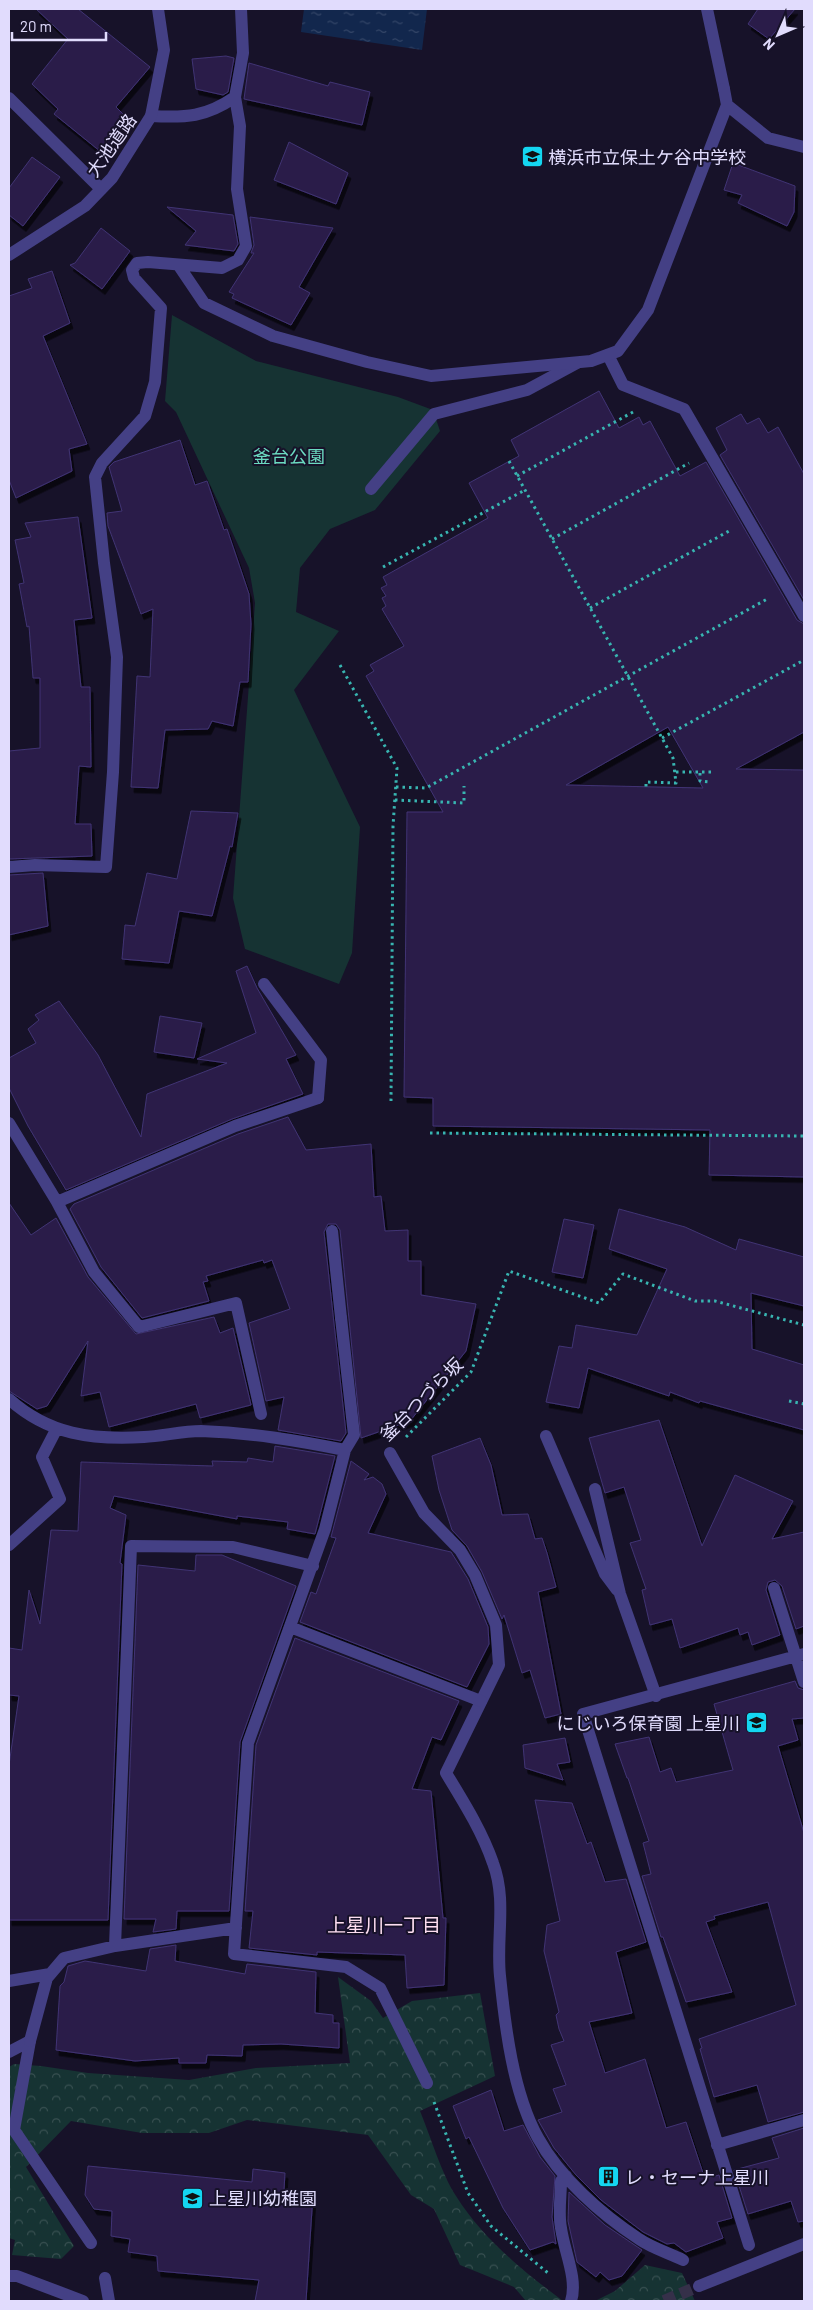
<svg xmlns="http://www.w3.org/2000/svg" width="813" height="2310" viewBox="0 0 813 2310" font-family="Barlow,'Noto Sans JP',sans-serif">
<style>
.green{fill:#163333}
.forest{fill:url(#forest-crowns)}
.water{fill:url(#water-ripples)}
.building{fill:#291f49;stroke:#413374;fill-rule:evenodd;filter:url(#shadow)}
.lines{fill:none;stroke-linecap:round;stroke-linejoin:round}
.minor-tunnel{stroke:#353049;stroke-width:12;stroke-dasharray:12 6;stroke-linecap:butt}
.path{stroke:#38b5b1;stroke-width:3;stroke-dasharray:2.5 4;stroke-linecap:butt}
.service{stroke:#444085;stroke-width:12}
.pedestrian{stroke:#444085;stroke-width:12}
.minor{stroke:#444085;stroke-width:12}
.tertiary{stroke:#444085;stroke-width:12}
.labels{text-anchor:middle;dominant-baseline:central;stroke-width:4;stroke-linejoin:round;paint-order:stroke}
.street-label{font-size:18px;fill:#e1dcfd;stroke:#171229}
.poi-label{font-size:18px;fill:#e1dcfd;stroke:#171229;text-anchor:start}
.park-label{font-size:18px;fill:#6bdac1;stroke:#171229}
.neighbourhood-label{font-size:19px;fill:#fddef1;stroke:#171229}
</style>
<defs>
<pattern id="forest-crowns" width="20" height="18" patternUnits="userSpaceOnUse" patternTransform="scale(1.25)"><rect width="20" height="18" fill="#163333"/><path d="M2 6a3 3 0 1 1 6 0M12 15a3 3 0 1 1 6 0" fill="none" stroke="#385051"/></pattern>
<pattern id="water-ripples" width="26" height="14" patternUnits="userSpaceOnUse" patternTransform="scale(1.25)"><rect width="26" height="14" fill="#12274d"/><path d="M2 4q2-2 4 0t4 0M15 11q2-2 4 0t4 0" fill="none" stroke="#344668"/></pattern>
<filter id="shadow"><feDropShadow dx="3" dy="5.5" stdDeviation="0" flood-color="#0009"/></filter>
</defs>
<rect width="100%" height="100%" fill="#171229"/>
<path class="green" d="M172,315l84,46 142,36 35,13 7,21 -65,79 -45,19 -30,39 -4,44 43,19 -45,59 66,137 -8,126 -13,31 -94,-35 -12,-51 22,-295 -6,-35 -73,-156 -11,-11z"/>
<path class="forest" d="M338,1977l33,24 12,17 29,-17 68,-8 15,83 -75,35c10,24 22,64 36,85 27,43 67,75 107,105h-37l-12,-14 -54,-22 -26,-56 -23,-14 -43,-60 -121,-15 -38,13h-67l-71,-12 -45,46 48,79 -13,13 -49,-4 3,-15 -6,-2v-171l5,-3 27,2 47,7 101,7 67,-12 94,-5z
M645,2265l37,8 13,28h-100l20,-10z"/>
<path class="water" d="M304,9h123l-5,41 -121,-18z"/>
<path class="building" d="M36,9h42l72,58 -34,40 10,10 -10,18 -15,17 -47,-38 4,-5 -26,-25 36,-45z
M758,9h37l-26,30 -21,-15z
M226,56l8,2 -6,34 -5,3 -27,-6 -4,-30z
M249,63l79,23 2,-4 40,10 -8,33 -118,-26z
M289,142l59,31 -12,31 -62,-24z
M32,157l28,20 -37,49 -14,-11v-27z
M733,163l62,23 -1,26 -7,14 -49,-23 4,-8 -18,-5z
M167,207l66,8 5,29 -4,7 -49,-6 11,-14z
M250,217l83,11 -34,59 11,6 -19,32 -59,-27 2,-4 -5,-2 25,-39h-3l3,-8z
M101,228l29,23 -28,38 -32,-24 5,-2z
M52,271l18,52 -27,13 44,108 -18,5 3,22 -56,27 -7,-18v-184l23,-8 -4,-9z
M599,391l20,37 20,-11 4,8 7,-4 30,55 26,-14 91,158 7,4v108l-68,37 68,1v407l-95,-2 1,-45 -277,-4v-28l-29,-1 3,-285h36l-77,-136 8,-5 -4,-6 34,-19 -22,-37 4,-3 -4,-8 4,-2 -5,-8 6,-3 -4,-8 105,-59 -19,-35 50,-27 -8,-16zM668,727l35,61 -137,-3z
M741,414l6,10 12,-6 9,15 10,-6 26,47v126l-84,-145 7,-5 -11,-22z
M180,440l15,45 12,-4 17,49 3,-1 22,65 2,30 -3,58h-8l-7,44 -21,-5 -4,8 -43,1 -7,58 -27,-1 6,-111 13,1 3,-68 -12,5 -33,-88 -1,-13 15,-2 -13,-44 5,-5z
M78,517l14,101 -18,2 7,67h9l1,80 -12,-1 -4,58h16l1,32 -83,3v-108l31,-3v-70h-7l-4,-52 -2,1 -8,-43 5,-1 -9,-43 16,-3 -6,-14z
M191,811l47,2 -6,34 -2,-1 -18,70 -33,-5 -10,52 -47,-4 3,-34 10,1 12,-53 30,6z
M43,873l5,53 -39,9v-60z
M247,966l10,22 39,67 -10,4 17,35 -71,25 -166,71 -38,-64 -19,-38v-30l27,-15 -8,-14 11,-9 -4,-5 24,-14 39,54 43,82 6,-43 80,-31 -30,-4 59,-26 -20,-62z
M160,1016l42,7 -8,35 -40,-6z
M288,1117l18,33 65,-6 3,53 7,-1 4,35 23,-1v31h13v34l55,9 -10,47 -56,70 -49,17 -21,-208 -4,-6h-8l-4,8 22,201 -5,8 -63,-11 6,-33 -18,4 -17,-78 41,-14 -18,-49 -8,3 -1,-3 -57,16 2,5 -5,1 6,19 -67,17 -41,-51 -31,-58 4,-5 164,-70z
M9,1203l22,32 25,-17 32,59 48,57 78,-17 6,16 13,-5 18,77 -51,13 -4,-14 -87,23 -9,-35 -19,4 7,-55 -41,65 -10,3 -28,-18z
M619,1209l66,18 51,23 3,-11 65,18v49l-53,-13 1,56 52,16v65l-104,-29 -1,2 -29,-11 -1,4 -81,-28 -9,40 -33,-6 13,-56 13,2 4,-23 61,10 30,-66 -58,-20z
M564,1219l30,6 -11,53 -31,-6z
M659,1420l43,126 33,-71 58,26 -21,38 32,-7v94l-8,3 -14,-43 -7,-6 -7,2 -2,8 14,45 -28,10 -4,-13 -8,3 -2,-7 -58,20 -8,-29 -22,6 -8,-35 4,-1 -16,-46 11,-3 -17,-53 -19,6 -16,-55z
M480,1438l11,27 11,50 26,-1 7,25 7,-1 5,15 9,34 -18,5 23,122 -16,4 -15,-48 -8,3 -18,-58 -2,4 -20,-47 -15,-26 -15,-16 -13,-40 -7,-34z
M275,1446l60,10 -20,78 -28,-5 1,-7 -51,-6v3l-123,-23 -4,12 16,7 -6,48 2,1 -14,356h-99v-155l10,-69 -10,-1v-47l13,2 7,-60 11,34 11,-94 27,1 3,-69 132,4 -1,-5 35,1 1,-4 25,4z
M351,1461l18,13 -5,6 9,-3 9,7 4,10 -18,39 83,19 17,27 20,48 1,17 -22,43 -167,-65 11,-30 5,2 20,-56 -5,-1z
M196,1555h26l74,31 -56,156 -11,169h-52l-1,18 -23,3 3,-13h-32l14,-354 57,6z
M295,1638l164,63 -18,39 -9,-3 -20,52 19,2 12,127h3l-2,67 -37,3 -2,-33 -88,-3v3l-68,-7 4,-37h-8l11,-166z
M795,1681l3,7 6,2v28l-12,1 6,21 -20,6 26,87v279l-36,10 -11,-37 -43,12 -14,-48 2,-1 -3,-9 97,-34 -28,-103 -54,14 1,3 -9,3 26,70 -46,10 -23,-65h-2l-19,-61 9,-2 -8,-31 6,-2 -21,-63h-1l-12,-34 34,-7 11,35 11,-4 5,14 57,-12 -19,-66z
M565,1738l5,24 -13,2 6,16 -38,-12 -2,-23z
M535,1800l37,3 15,41 4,-2 14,40 21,-3 20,63 -30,10 16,61 -43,9 16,51 40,-14 21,69 20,-6 19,57 14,-4 13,43 -15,4 6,16 -37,14 -12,-9 -7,1 -24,-12 -42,-32 -25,-25 -22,-27 -16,-28 24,-8 -9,-23 13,-4 -15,-40 13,-4 -5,-12 -3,-14 3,-3 -15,-61 3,-26 13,-4z
M176,1945l-1,16 70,13 2,-10 69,8 -1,41 18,2v8h6v25l-58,-4 -38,1 -1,11 -35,-1 -1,8h-27v-5l-44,3 -79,-11 4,-64 4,-4 4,-16 17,-5 61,10 4,-22z
M491,2090l13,41 19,-6 17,32 15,19 -3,41 4,27 -3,-2 -23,8 -27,-42 -34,-71 -3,2 -13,-33z
M804,2128v93l-6,1 -7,-21 -43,13 -14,-44 45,-12 -7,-20z
M88,2166l164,16 1,-13 32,4 -1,17 29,4 -7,107h-51l4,-21 -101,-9 -1,-15 -29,-4 2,-13 -19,-3 1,-25 -18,-2 -9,-14z
M569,2192l36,33 37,25 -20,26 -13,4 -9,-8 -4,5 -19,-15 -9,-41z"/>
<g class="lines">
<path class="minor-tunnel" d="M664,2301l35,-15"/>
<path class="path" d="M509,461l164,297 3,25 -30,-1v5
M517,476l116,-64
M552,539l137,-76
M383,567l142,-77
M590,608l139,-77
M340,665l57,103 -4,58 -2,275
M662,738l142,-78
M676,772h35
M700,773v8l11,1
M396,787l30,1 343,-190
M395,800l69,3v-17
M430,1133l374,3
M789,1401l15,3
M406,1437l65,-65 38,-101 90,32 24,-29 72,27h20l89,24
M434,2102l34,91 23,33 57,47"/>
<path class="service" d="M707,9l17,80
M9,98l92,91
M608,355l15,30 61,24 120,207
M264,984l57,76 -3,38
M332,1231l9,87
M546,1436l59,138 12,16
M390,1453l34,60 36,37 15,25 21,50 3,40 -53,108c17,28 36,58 47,90 14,37 3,75 7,113 5,50 13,117 38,162 22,40 63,76 101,101 13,9 30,14 44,21
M595,1489l25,105 36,102
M30,2041l-16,89 77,113
M9,2052l21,-11
M566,2176l-5,5c0,15 -3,32 0,47 3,23 17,51 10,73
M9,2276h8l66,25
M105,2278l4,23"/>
<path class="pedestrian" d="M371,489l63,-75 93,-24 50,-27"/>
<path class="minor" d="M727,105l41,33 36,9
M151,116c35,2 55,1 84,-19l8,-44 -2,-44
M179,266l25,37 69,33 94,26 64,14 160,-15 27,-10 30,-41 79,-205 -3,-16
M9,867l26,-2 71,2 7,-95 4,-115 -13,-94 -9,-86 7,-14 43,-47 10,-34 6,-74 -27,-30 -2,-8 5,-7 11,-1 74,6 16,-8 8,-14 -9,-57 3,-63 -5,-29
M9,1123l48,79 37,70 45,55 97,-24 25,111
M57,1202l178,-76 83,-28
M341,1318l13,117 -9,15 -20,79 -77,214 -14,211 112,13 34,21 47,95
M9,1399c40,36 83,41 135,38 19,-1 38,-6 57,-6 51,2 94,9 144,19
M9,1545l51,-46 -18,-42 15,-29
M774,1588l30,94
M290,1627l191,74
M115,1946l16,-400 102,1 80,19
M9,1981l41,-7
M30,2041l17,-63 17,-20 51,-12 121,-18
M717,2145l87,-25
M749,2245l-166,-531 221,-60
M699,2286l105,-42"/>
<path class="tertiary" d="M9,255l76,-49 27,-28 39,-62 13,-66 -6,-41"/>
</g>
<defs>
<symbol id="school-square" viewBox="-11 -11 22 22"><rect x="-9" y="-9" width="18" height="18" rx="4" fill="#14d6f1" stroke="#171229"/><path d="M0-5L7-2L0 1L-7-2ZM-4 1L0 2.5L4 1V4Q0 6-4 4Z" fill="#111"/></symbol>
<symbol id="building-square" viewBox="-11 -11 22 22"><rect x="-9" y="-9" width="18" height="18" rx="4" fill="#14d6f1" stroke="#171229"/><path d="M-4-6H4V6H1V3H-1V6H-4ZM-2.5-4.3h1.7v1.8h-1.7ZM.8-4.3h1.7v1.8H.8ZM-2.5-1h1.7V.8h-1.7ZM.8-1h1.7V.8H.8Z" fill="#111"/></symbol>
</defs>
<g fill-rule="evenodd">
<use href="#school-square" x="520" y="144" width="25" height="25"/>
<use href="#school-square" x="744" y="1710" width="25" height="25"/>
<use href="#building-square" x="596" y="2164" width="25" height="25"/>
<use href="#school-square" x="180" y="2186" width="25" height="25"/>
</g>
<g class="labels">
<g class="street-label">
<text transform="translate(111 145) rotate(-55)">大池道路</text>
<text transform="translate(421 1399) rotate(-45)">釜台つづら坂</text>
</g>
<g class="poi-label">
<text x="548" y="157">横浜市立保土ケ谷中学校</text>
<text x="740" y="1723" text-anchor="end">にじいろ保育園 上星川</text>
<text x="625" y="2177">レ・セーナ上星川</text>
<text x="209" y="2198">上星川幼稚園</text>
</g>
<g class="park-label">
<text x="289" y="456">釜台公園</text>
</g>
<g class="neighbourhood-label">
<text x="384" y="1924">上星川一丁目</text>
</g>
</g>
<rect width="813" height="2310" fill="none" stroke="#e1dcfd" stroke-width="20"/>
<g transform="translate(778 35) rotate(225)" stroke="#171229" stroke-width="4" paint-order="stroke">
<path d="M0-4L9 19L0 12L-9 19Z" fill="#e1dcfd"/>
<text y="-8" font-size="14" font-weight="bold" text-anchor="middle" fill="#e1dcfd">N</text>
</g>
<path d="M12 32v8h94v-8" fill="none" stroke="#e1dcfd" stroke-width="2.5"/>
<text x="20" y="32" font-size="15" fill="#e1dcfd" stroke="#171229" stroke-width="4" paint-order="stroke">20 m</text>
</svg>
